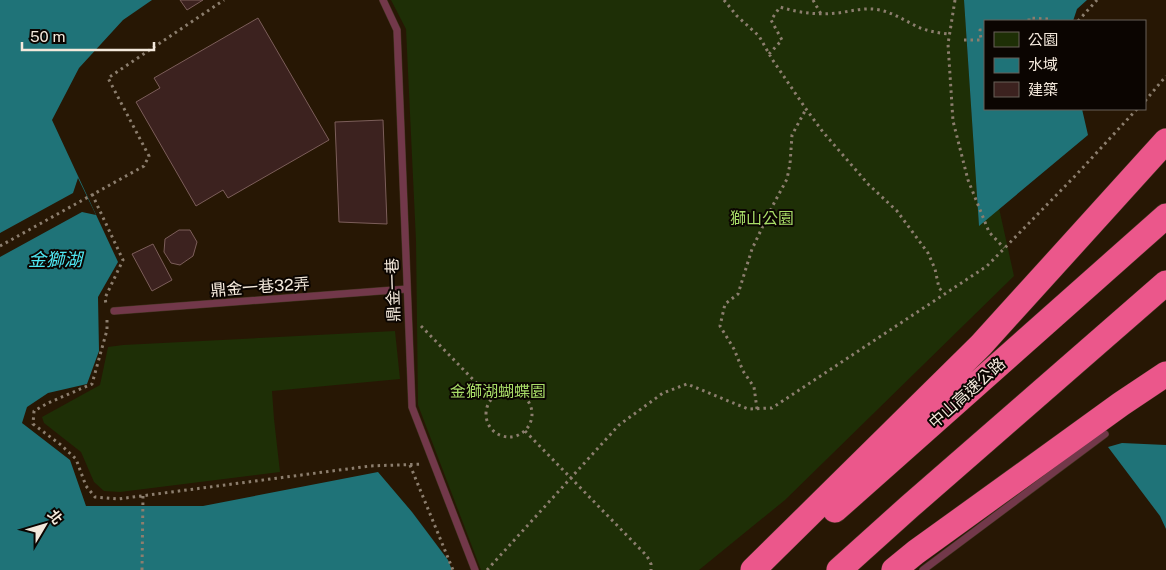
<svg xmlns="http://www.w3.org/2000/svg" width="1166" height="570" viewBox="0 0 1166 570" font-family="'Public Sans','Noto Sans TC',sans-serif">
<style>
.green{fill:#1e2f06}
.water{fill:#1f7378}
.pier{fill:#271704}
.building{fill:#3c221f;stroke:#7c5e5a}
.lines{fill:none;stroke-linecap:round;stroke-linejoin:round}
.service-casing{stroke:#443422;stroke-width:8}
.motorway-casing{stroke:#443422;stroke-width:26}
.path{stroke:#8c7e6e;stroke-width:3;stroke-dasharray:2.5 4;stroke-linecap:butt}
.service{stroke:#72384a;stroke-width:7}
.motorway{stroke:#eb578b;stroke-width:25}
.labels{text-anchor:middle;dominant-baseline:central;stroke-width:4;stroke-linejoin:round;paint-order:stroke}
.park-label{font-size:16px;fill:#a8dc67;stroke:#0b0501}
.street-label{font-size:16px;fill:#f4e9dc;stroke:#0b0501}
.water-label{font-size:18px;font-style:italic;fill:#4fe8f3;stroke:#0b0501}
</style>
<rect width="100%" height="100%" fill="#271704"/>
<path class="green" d="M391,0h573l15,225 20,-17 15,68 -229,224 -86,70h-218l-63,-165 -2,-164 -10,-212z
M395,331l5,48 -128,12 2,28 6,53 -160,20 -16,-1 -10,-9 -13,-30 -37,-29 -2,-6 58,-32 8,-38 15,-2z"/>
<path class="water" d="M0,0h152l-29,20 -44,48 -27,52 66,142 -20,35 1,54 -12,33 -39,9 -21,14 -5,16 48,37 16,46h117l175,-34 34,40 36,48 4,10h-452z
M964,0h123l-10,9 -4,12h-88v88h97l6,26 -109,91z
M1122,443l44,2v84l-6,-13 -52,-69z"/>
<path class="pier" d="M78,178l18,37 -14,-3 -82,45v-24l73,-40z"/>
<path class="building" d="M180,0h23l-16,10z
M258,18l71,122 -101,58 -5,-8 -27,16 -60,-104 24,-14 -6,-10z
M383,120l4,104 -48,-2 -4,-100z
M179,230h11l7,12 -4,14 -13,9 -9,-2 -7,-11 1,-13z
M153,244l19,36 -20,11 -20,-37z"/>
<g class="lines">
<defs>
<path id="service" d="M383,0l14,30 15,377 63,163
M114,311l293,-22
M923,570l182,-136"/>
<path id="motorway" d="M835,510l331,-294
M753,570l228,-225 185,-204
M839,570l70,-63 257,-224
M894,570l22,-18 205,-148 45,-30"/>
</defs>
<use href="#service" class="service-casing"/>
<use href="#motorway" class="motorway-casing"/>
<path class="path" d="M724,0l13,16 22,20 13,23 34,50 17,23 45,52 29,27 31,42 7,16 4,19 5,5
M813,0l8,14
M955,0l-7,44 5,77 15,59 21,52 15,16
M1029,21v-3l20,1v2
M1078,21l19,-21
M964,40h17l-1,-10h5
M769,54l13,-14 -11,-20 9,-13c19,6 37,8 58,6 14,-2 27,-6 42,-3 13,3 24,10 36,16 10,5 22,7 34,8
M1145,101l21,-25
M92,194l31,66 -18,38 1,6
M0,246l144,-80 5,-10 -41,-78 116,-78
M107,320v10l-15,54 -44,19 -14,8 -1,13 28,21 15,14 10,27 9,11 23,2 252,-33 53,-2
M421,326l71,73
M486 414a23 23 0 1 1 46 0a23 23 0 1 1-46 0Z
M757,409l-3,-22 -11,-16 -9,-22 -14,-23 5,-22 13,-10 14,-45 20,-42 15,-28 3,-15 2,-29 14,-26
M525,431l122,125 4,8v6
M410,465l43,105
M142,570l1,-74
M487,570l132,-145 44,-32 24,-9 61,25 24,-1 215,-142 89,-91 61,-66"/>
<use href="#service" class="service"/>
<use href="#motorway" class="motorway"/>
</g>
<g class="labels">
<g class="park-label">
<text x="762" y="218">獅山公園</text>
<text x="498" y="391">金獅湖蝴蝶園</text>
</g>
<g class="street-label">
<text transform="translate(260 287) rotate(-4)">鼎金一巷32弄</text>
<text transform="translate(393 290) rotate(-92)">鼎金一巷</text>
<text transform="translate(967 393) rotate(-42)">中山高速公路</text>
</g>
<g class="water-label">
<text x="55" y="259">金獅湖</text>
</g>
</g>
<rect x="984" y="20" width="162" height="90" fill="#0b0501" stroke="#686059"/>
<rect x="994" y="32" width="25" height="15" fill="#1e2f06" stroke="#686059"/>
<text x="1028" y="45" font-size="15" fill="#f4e9dc">公園</text>
<rect x="994" y="58" width="25" height="15" fill="#1f7378" stroke="#686059"/>
<text x="1028" y="70" font-size="15" fill="#f4e9dc">水域</text>
<rect x="994" y="82" width="25" height="15" fill="#3c221f" stroke="#686059"/>
<text x="1028" y="95" font-size="15" fill="#f4e9dc">建築</text>
<g transform="translate(45 525) rotate(52)" stroke="#0b0501" stroke-width="4" paint-order="stroke">
<path d="M0-4L9 19L0 12L-9 19Z" fill="#f4e9dc"/>
<text y="-8" font-size="14" font-weight="bold" text-anchor="middle" fill="#f4e9dc">北</text>
</g>
<path d="M22 42v8h132v-8" fill="none" stroke="#f4e9dc" stroke-width="2.5"/>
<text x="30" y="42" font-size="15" fill="#f4e9dc" stroke="#0b0501" stroke-width="4" paint-order="stroke">50 m</text>
</svg>
